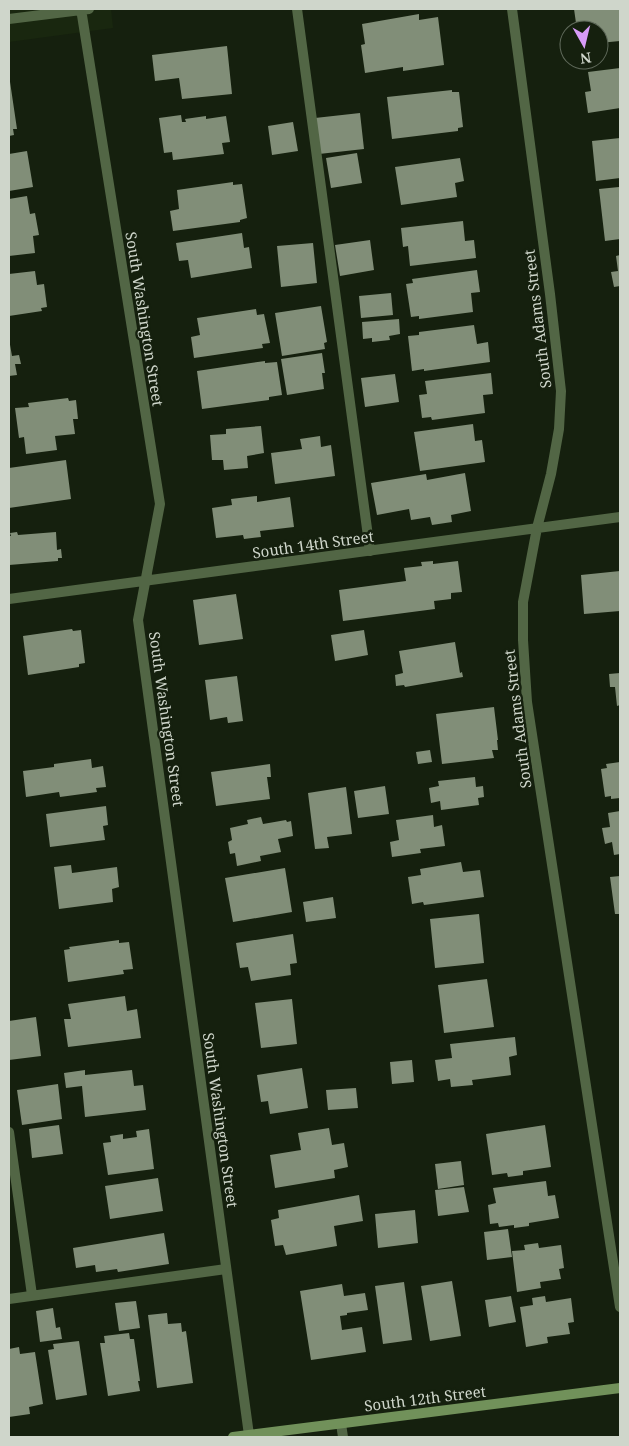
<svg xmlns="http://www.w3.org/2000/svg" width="629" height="1446" viewBox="0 0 629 1446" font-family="'Noto Serif',serif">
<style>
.built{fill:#19270f}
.building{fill:#818e78}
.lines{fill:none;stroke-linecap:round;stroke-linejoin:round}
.service{stroke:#526645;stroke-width:10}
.minor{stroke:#526645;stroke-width:10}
.secondary{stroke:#71915a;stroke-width:10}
.labels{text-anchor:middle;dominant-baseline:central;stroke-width:5;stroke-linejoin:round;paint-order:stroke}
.street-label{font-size:15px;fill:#cfd6cb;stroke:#15200e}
</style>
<rect width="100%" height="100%" fill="#15200e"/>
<path class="built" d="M9,9h102l2,19 -104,14z"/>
<path class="building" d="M574,9h46v32l-21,2v-13h-22z
M419,14v6l19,-3 6,48 -41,6v-4l-38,6 -4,-28 4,-1 -3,-20z
M227,46l5,48 -50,5 -3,-21 -24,3 -3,-26z
M620,68v40l-32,5 -3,-21 6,-1 -3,-19z
M9,75l8,54h-4l1,6 -5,1z
M452,90v2h7l4,35 -5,1v3l-66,8 -5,-42z
M360,113l4,36 -45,5 -4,-36z
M181,115l1,7h4l-1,-3 21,-3v3l20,-3 4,26 -8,1 2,11 -51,6 -1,-8 -8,1 -5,-35z
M293,122l5,29 -26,4 -4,-29z
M620,138v40l-24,3 -4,-40z
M27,151l6,36 -24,4v-37z
M357,153l5,30 -31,5 -5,-30z
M460,158l4,23 -9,2 2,14 -56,8 -6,-38z
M233,182v3l9,-1 5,34 -7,2v2l-67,9 -3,-20 9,-2 -2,-19z
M619,187l1,52 -15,2 -6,-52z
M27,196l3,18 5,-1 4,22 -6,1 2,17 -26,3v-57z
M463,221l2,20 9,-1 2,18 -66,8 -2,-20 -5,1 -2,-19z
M242,233l2,15 5,-1 3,21 -61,10 -3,-18 -9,1 -3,-18z
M370,240l4,30 -34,6 -5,-31z
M313,243l4,40 -36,4 -4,-41z
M620,255v31l-6,1 -3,-15 7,-1 -2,-15z
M477,270l3,22 -9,1 2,19 -54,7v-3l-8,1 -5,-33 7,-1 -1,-4z
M35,271l2,14 7,-1 3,23 -6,1 1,3 -33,5v-42z
M391,293l2,22 -32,3 -2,-22z
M321,306l6,36 -3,1 1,6 -43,7 -7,-43z
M256,309l1,6 7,-1 6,29 -8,1 1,4 -69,10 -3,-21 9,-2 -3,-17z
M399,319l1,15 -11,2 1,4 -18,2v-4l-9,1 -1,-17z
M474,325l3,19 11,-2 2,20 -66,9v-2l-12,2 -4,-35 11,-1v-3z
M9,339l3,17 7,-1 2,9h-6l2,11 -8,1z
M322,353l3,20h-3l2,16 -37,6 -6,-36z
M265,361v2l12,-1 5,33 -13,2v3l-67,9 -5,-38z
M491,373l2,21 -10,1 2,18 -53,7 -1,-3 -9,1 -3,-23 8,-1 -2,-13z
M395,374l4,28 -34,5 -4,-29z
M68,398l1,3 7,-1 2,19h-5l2,15 -20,2 2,14 -31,4 -2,-17 -5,1 -4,-30 14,-1 -1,-4z
M473,424l2,17 7,-1 3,22 -65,9 -6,-39z
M261,426l3,27 -17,3 1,12 -24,2 -1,-10h-11l-2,-25 16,-1v-5z
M320,436l1,11 10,-2 4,31 -60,8 -4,-31 31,-4 -2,-10z
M66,460l5,39 -62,9v-40z
M465,473l6,38 -20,4 1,7 -20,3 -2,-8 -19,3 -2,-11 -32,6 -6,-32 55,-9 1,6z
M257,496v6l33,-5 4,30 -34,4 1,6 -17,2 -1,-4 -27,3 -4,-30 20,-3 -1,-6z
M17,532l1,3 38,-3 1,18 4,-1 1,9h-4v3l-49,4v-29h2l-1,-3z
M433,561v3l25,-3 4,31 -11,1v6l-17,2 1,8 -92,12 -4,-31 67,-9 -2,-13 18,-2 -1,-4z
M620,571v40l-36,3 -3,-39z
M236,594l7,45 -44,6 -6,-45z
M72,629l1,2 8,-1 4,33 -6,1v3l-51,8 -5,-39z
M364,630l4,25 -33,6 -4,-26z
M455,642l5,31 2,-1 1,5 -58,10 -1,-2 -8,1 -1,-11 8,-2 -4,-22z
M620,673v32l-3,1 -2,-19h-5l-1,-13z
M237,676l6,45 -15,2 -1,-6 -17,3 -5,-40z
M494,707l4,33h-1l1,10h-6l2,8 -52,6 -6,-50z
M430,750l2,12 -14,2 -2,-12z
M91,759l1,9 11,-2 3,21 -10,1 1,4 -37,5 -1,-5 -33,5 -3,-26 31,-4v-3z
M620,762v36l-9,1v-3l-6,1 -4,-28 6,-1 -1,-4z
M270,764l1,13h-4l3,22 -54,7 -5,-34z
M475,777l1,10 7,-1 1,11 -6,1 1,7 -38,5 -1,-9 -9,2 -2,-15 10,-2 -1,-5z
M385,786l4,28 -31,4 -4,-27z
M346,787l6,47 -25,3 2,11 -14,1 -7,-56z
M106,806l2,19 -5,1 2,14 -55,7 -4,-33z
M620,811v43l-6,1 -2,-13 -7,2 -3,-16 8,-1 -2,-14z
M433,815l1,12 8,-2 3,21 -25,3 1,4 -29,4 -2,-15 9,-2 -3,-20z
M261,817l2,7 23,-4 1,2 4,-1 2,15 -15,3 3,13 -21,4 1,5 -24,5 -2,-13 -5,1 -2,-12 4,-2 -2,-12 18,-4 -1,-4z
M461,862l2,10 17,-2 4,27 -60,8 -1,-3 -11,2 -4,-27 13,-2 -1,-6z
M71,865l1,8 45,-6 2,20 -7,2 1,13 -54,7 -5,-42z
M285,868l7,44 -59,10 -8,-44z
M620,876v38h-5l-5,-37z
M333,897l3,21 -30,4 -3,-20z
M479,914l5,49 -49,5 -5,-49z
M293,934l4,29 -7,1 1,11 -40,6 -3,-14 -8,1 -4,-25z
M119,940v3l10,-1 4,27 -10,1 1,4 -56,8 -4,-32 6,-1 -1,-2z
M487,979l7,48 -50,6 -6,-48z
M125,996l2,15 10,-2 4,29 -73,9 -4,-28h7l-3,-15z
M292,999l5,45 -36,4 -6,-45z
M36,1017l5,39 -32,4v-39z
M515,1037l2,18 -8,2 2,18 -39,5 1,5 -22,2 -1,-8 -12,2 -3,-21 17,-2 -2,-14z
M412,1060l2,22 -22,2 -2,-22z
M302,1068l6,40 -38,6 -2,-13 -7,1 -4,-27z
M85,1070v5l47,-5 2,16 9,-1 3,25 -61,7 -3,-31 -16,2 -2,-15z
M58,1084l4,35 -40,6 -5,-35z
M356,1088l2,20 -30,2 -2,-20z
M59,1125l4,29 -31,4 -3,-29z
M545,1125l6,42 -28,4v4l-15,2 -1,-4 -15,2 -6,-41z
M329,1128l3,17 12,-2 4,24 -14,3 1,8 -60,10 -5,-33 31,-5 -3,-17z
M149,1129l5,40 -46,6 -5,-32 8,-1 -1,-6 13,-2v5l14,-2 -1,-6z
M461,1161l3,24 -26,4 -3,-25z
M158,1178l5,33 -53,8 -5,-33z
M546,1181l2,15 7,-1 4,23 -30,5v3l-15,2v-3l-15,2 -1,-4 -8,1 -2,-19 8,-2 -3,-15z
M464,1187l5,25 -31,4 -3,-26z
M359,1195l4,26 -29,5 3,20 -51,9 -3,-10 -8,1 -4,-26 8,-2 -1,-8z
M415,1210l3,33 -40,5 -3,-34z
M508,1229l4,28 -25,3 -3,-28z
M164,1233l5,31 -51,8 -1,-3 -21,3 -1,-7 -19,3 -3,-20z
M538,1243l1,5 22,-3 3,23 -5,1 2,10 -21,3 1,6 -24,4 -5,-41 13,-1 -1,-5z
M452,1281l9,55 -31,5 -9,-55z
M404,1282l8,58 -29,4 -8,-58z
M342,1284l2,12 21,-3 3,17 -21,3v2l-7,1 2,14 20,-3 4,25 -55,8 -11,-69z
M511,1296l5,26 -27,5 -4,-27z
M545,1296l1,6 25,-4 3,24 -6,1 2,11 -23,3 1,6 -22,4 -6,-40 13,-2 -1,-7z
M136,1301l4,27 -21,3 -4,-28z
M53,1308l3,20 4,-1 2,12 -22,3 -4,-31z
M167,1313l1,11 13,-1 1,9 4,-1 7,52 -36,5 -9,-73z
M129,1333l1,6h4l6,42h-2l2,10 -32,5 -8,-53h5l-1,-7z
M79,1341l8,54 -31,5 -8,-50 6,-1 -1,-5z
M19,1347l1,7 15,-2 8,52 -14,3 1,7 -21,3v-68z"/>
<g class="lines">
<path class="service" d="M297,9l73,542
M9,1132l23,163
M9,1299l217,-30"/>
<path class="minor" d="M81,9l79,495 -22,116 111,815
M512,9l38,285 11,97 -2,38 -8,45 -14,54 -14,74v38l4,62 93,605
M9,19l80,-10
M9,599l611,-82
M341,1424l2,13"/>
<path class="secondary" d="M233,1437l387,-49"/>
</g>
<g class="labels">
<g class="street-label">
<text transform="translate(145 319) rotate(81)">South Washington Street</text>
<text transform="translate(537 319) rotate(-97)">South Adams Street</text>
<text transform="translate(313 544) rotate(-8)">South 14th Street</text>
<text transform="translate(167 719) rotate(82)">South Washington Street</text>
<text transform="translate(517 719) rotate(-97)">South Adams Street</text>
<text transform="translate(221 1120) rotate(82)">South Washington Street</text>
<text transform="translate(425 1398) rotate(-7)">South 12th Street</text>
</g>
</g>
<rect width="629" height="1446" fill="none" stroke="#cfd6cb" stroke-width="20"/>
<g transform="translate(584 45) rotate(172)"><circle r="24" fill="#15200e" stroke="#5f695a"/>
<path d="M0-4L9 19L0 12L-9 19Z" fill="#d89bf8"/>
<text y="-8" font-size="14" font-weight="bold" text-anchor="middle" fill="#cfd6cb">N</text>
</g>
</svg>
